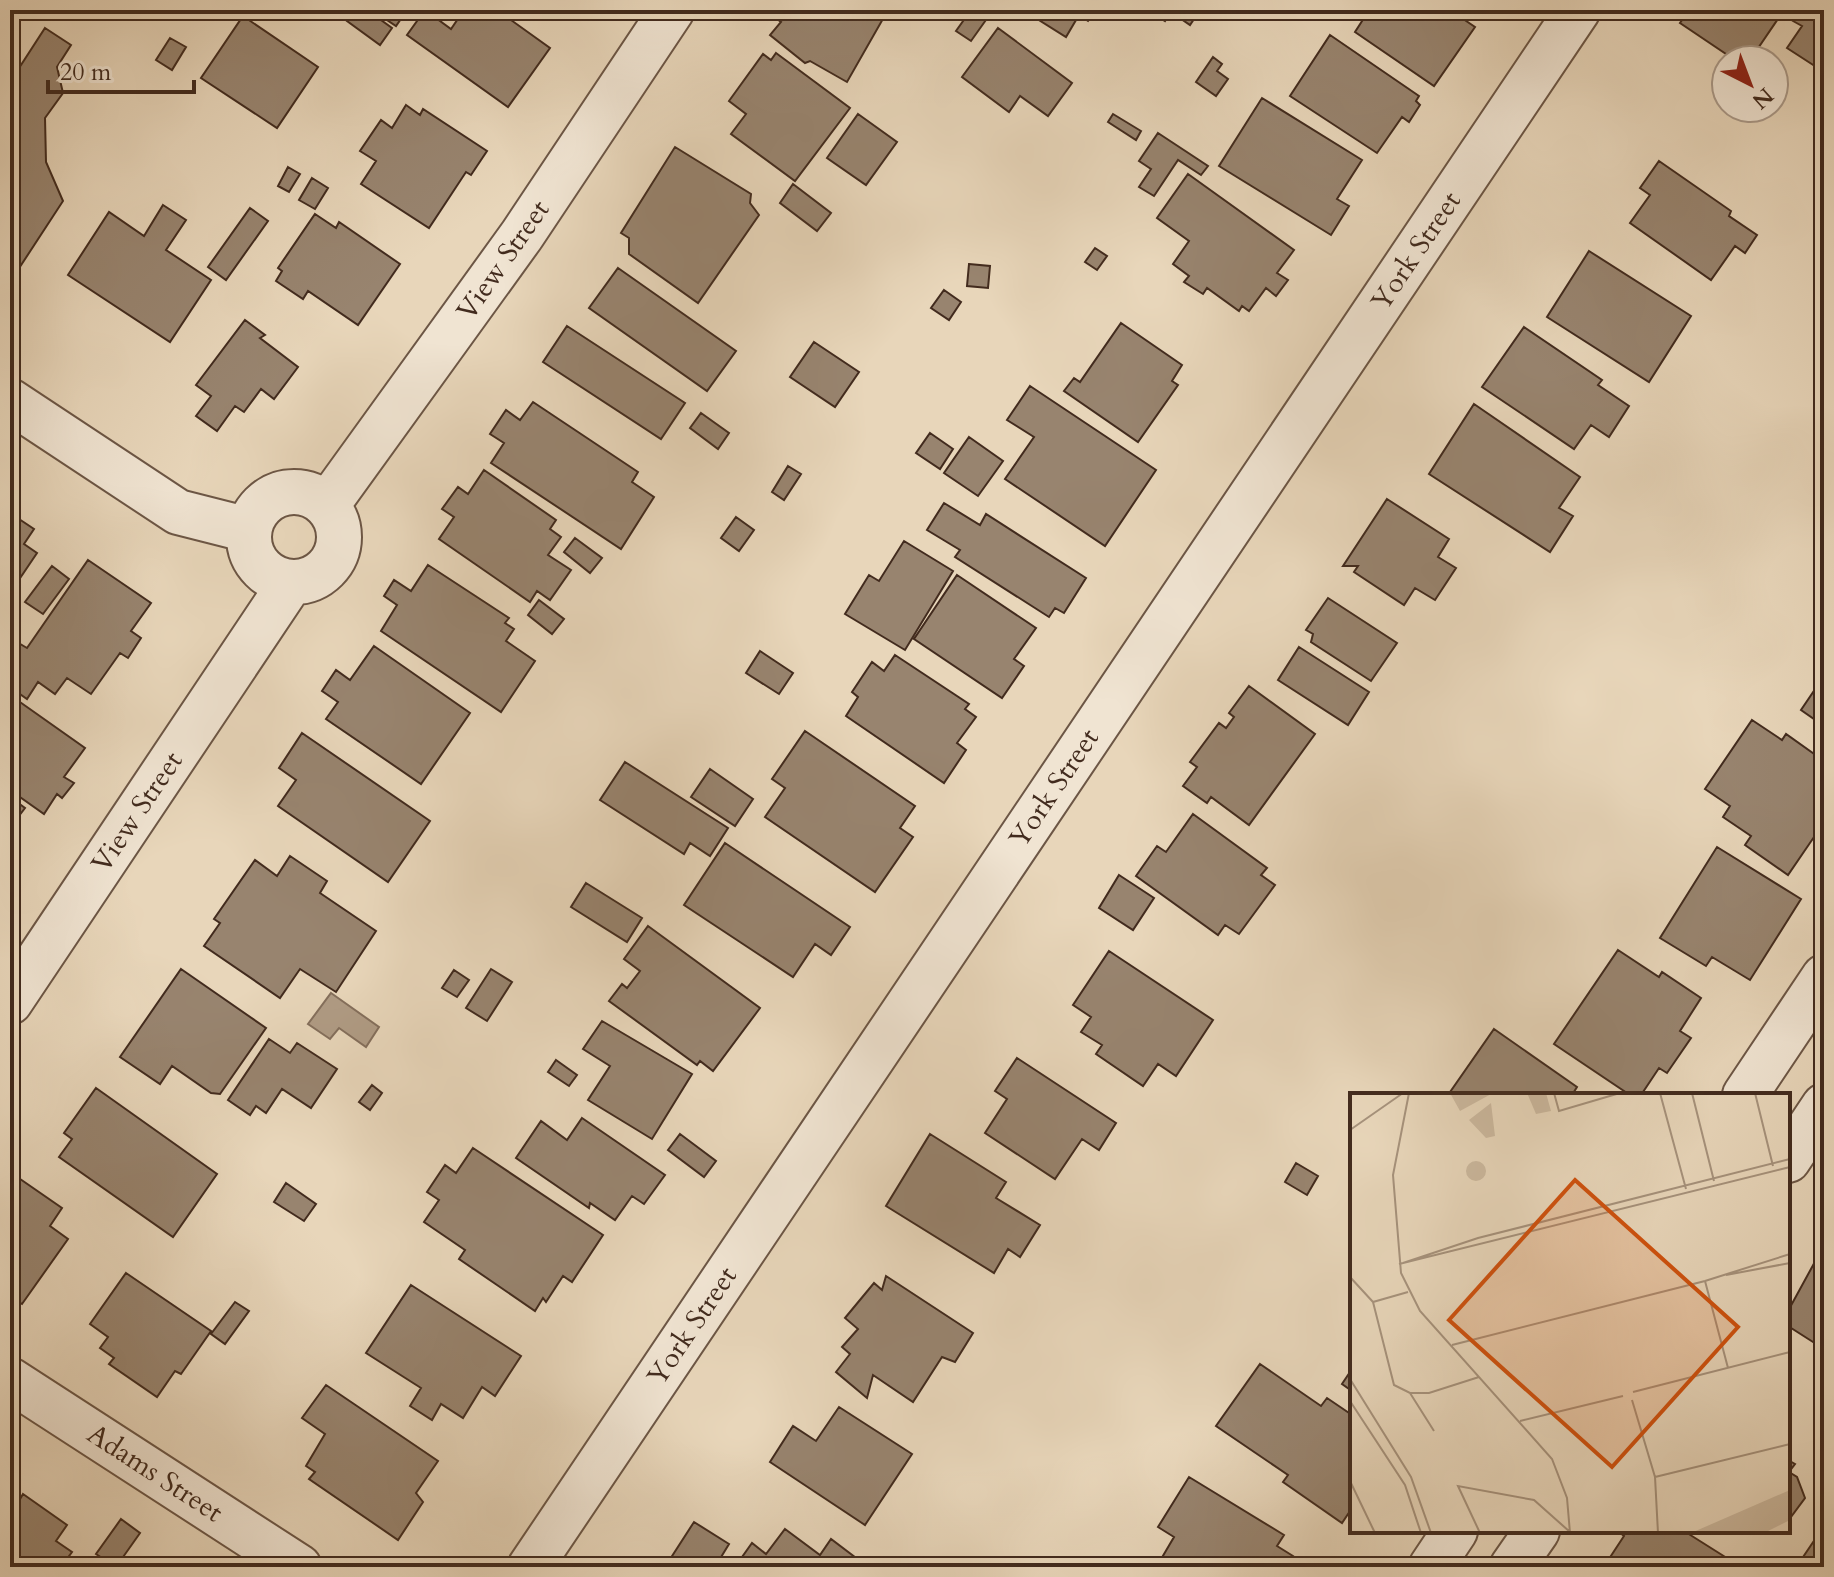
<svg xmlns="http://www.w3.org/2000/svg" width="1834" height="1577" viewBox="0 0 1834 1577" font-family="Cardo,serif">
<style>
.water{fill:#b09c85;stroke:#846f5c;stroke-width:2}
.building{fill:#98846f;stroke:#422b1e;stroke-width:2}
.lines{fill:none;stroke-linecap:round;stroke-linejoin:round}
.minor-casing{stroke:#6c5645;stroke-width:48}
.minor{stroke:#f0e4d2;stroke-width:44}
.labels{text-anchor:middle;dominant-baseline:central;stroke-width:6;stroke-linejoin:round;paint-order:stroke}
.street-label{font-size:28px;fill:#422b1e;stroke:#f0e4d2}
.inset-road{fill:none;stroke:#a6927c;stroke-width:2}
.view{fill:#cf520f;fill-opacity:0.15;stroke:#cf520f;stroke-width:4}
.inset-edge{fill:none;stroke:#422b1e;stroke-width:4}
</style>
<rect width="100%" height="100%" fill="#e8d6ba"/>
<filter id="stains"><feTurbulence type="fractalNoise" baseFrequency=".0025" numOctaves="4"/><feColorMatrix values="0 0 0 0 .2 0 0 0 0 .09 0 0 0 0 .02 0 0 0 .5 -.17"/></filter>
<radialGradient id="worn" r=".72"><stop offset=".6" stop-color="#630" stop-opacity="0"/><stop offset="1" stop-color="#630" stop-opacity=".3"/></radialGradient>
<path class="water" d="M331,993l48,34 -13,20 -27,-19 -9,11 -22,-15z"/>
<path class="building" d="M355,10h12l25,18 -12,17 -33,-24z
M385,10h22l-11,16 -15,-10z
M425,10l26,19 13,-19h33l53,38 -42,59 -101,-72z
M772,10h116l-41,72 -37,-21 -5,2 -35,-28 11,-13 -12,-9z
M971,10h22l-22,31 -15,-10z
M1023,10h73l-8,11 -9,-6 -13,22z
M1148,10h52l-10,15 -19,-13 -6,9z
M1352,10h98l25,17 -41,59 -79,-54 9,-14z
M1689,10h95l-34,50h-15l-55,-37z
M1800,10h24v62l-37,-24 15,-22 -9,-5z
M243,16l75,51 -41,61 -76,-50z
M45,28l26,17 -14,22 6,26 -18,25 1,44 17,39 -51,78 -2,-197z
M998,28l74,55 -24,33 -28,-20 -11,16 -47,-35z
M1330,35l89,61 -3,5 4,4 -11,17 -7,-5 -25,36 -87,-57z
M170,38l16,9 -14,23 -16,-10z
M776,53l74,55 -55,73 -64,-47 15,-20 -17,-13 34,-47 8,6z
M1213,57l9,7 -5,7 11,8 -12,17 -20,-14z
M1262,98l100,62 -25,39 12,7 -18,29 -112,-69z
M406,105l14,10 3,-6 64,42 -16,24 -5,-3 -37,56 -68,-44 15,-23 -16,-10 21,-31 11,8z
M858,114l39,28 -31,43 -39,-27z
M1113,114l28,17 -5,9 -28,-18z
M1158,133l50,33 -7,9 -23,-15 -24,36 -15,-9 12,-18 -12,-8z
M675,147l76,47 -1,9 9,12 -61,88 -69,-49v-16l-8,-5z
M1659,161l72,50 -2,5 28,19 -12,18 -10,-7 -24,34 -81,-57 20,-28 -10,-7z
M288,167l12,7 -11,18 -11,-6z
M1188,174l106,76 -17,23 11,7 -12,16 -10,-8 -17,23 -7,-5 -3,5 -32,-23 -4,6 -19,-12 5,-6 -16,-12 16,-23 -32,-23z
M312,178l16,10 -13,21 -16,-9z
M793,184l38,29 -14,18 -37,-28z
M163,205l23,15 -20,30 45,30 -41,62 -102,-67 41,-63 35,24z
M250,208l18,13 -42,59 -18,-13z
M315,214l21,14 3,-6 61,42 -42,61 -50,-34 -5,8 -27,-18 6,-10 -4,-3z
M1095,248l12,8 -10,14 -12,-8z
M1589,251l102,65 -42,66 -102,-65z
M969,264l21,2 -2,22 -21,-2z
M618,268l118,83 -29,40 -118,-83z
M944,290l17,12 -12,18 -18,-12z
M245,320l20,15 -5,3 38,29 -24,32 -13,-10 -17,23 -9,-6 -18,25 -21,-15 15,-20 -15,-11z
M1121,323l61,42 -10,16 6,4 -40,57 -74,-51 10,-13 6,4z
M567,326l118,77 -24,36 -118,-77z
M1524,327l78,53 -4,5 31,21 -20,31 -18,-12 -17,24 -92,-62z
M814,342l45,30 -24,35 -45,-30z
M1030,386l126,84 -51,76 -100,-67 29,-42 -27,-17z
M533,402l105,70 -6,10 22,15 -33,52 -130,-86 13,-20 -14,-9 16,-24 14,10z
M1474,404l106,73 -21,31 14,8 -23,36 -121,-78z
M701,413l28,20 -11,16 -28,-21z
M930,433l23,16 -13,20 -24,-16z
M969,437l34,24 -25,35 -34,-23z
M788,466l13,8 -17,26 -12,-8z
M484,470l72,50 -6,9 11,8 -13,18 23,15 -21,30 -13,-9 -7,11 -91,-63 15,-22 -12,-8 16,-22 10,7z
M1387,499l62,40 -11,18 18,11 -21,32 -20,-12 -11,17 -50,-33 4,-6h-15z
M944,503l36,22 6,-11 100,64 -22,35 -9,-5 -6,9 -94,-60 5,-7 -33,-20z
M10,513l24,16 -10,15 13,9 -27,40z
M736,517l18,13 -15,21 -18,-13z
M575,538l27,20 -12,15 -26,-21z
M904,541l49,30 -48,79 -60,-36 24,-39 10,6z
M88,560l63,43 -20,28 10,7 -13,20 -8,-5 -29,41 -24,-16 -12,16 -17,-12 -11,17 -17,-12v-49l17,10z
M428,565l81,53 -4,5 9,6 -8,12 29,20 -34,51 -120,-81 16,-26 -13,-9 10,-16 17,11z
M52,566l17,13 -26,35 -18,-12z
M957,575l79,53 -22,31 10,7 -22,32 -88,-59z
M1328,598l69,45 -26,38 -60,-39 2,-8 -7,-4z
M539,600l25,19 -12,15 -24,-19z
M374,646l96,67 -49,71 -95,-65 12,-17 -16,-11 14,-21 14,10z
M1299,647l70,45 -21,33 -70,-45z
M760,651l33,22 -14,21 -33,-21z
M895,655l74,49 -4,5 11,8 -19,26 9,7 -22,33 -98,-67 12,-19 -6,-5 20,-30 12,9z
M1824,676v50l-23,-16z
M1249,686l66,48 -66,91 -38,-28 -4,6 -24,-17 14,-19 -7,-5 29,-39 7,5 8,-11 -5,-4z
M10,695l75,53 -21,29 10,6 -12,15 -5,-4 -13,20 -34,-24z
M1752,720l30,20 4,-6 38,27v78l-2,3 -8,-5 -26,38 -43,-30 6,-9 -28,-19 7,-11 -25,-17z
M805,731l110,75 -15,22 13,9 -38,55 -110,-75 20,-29 -13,-9z
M302,733l128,88 -42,61 -110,-76 18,-26 -17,-12z
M625,762l103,66 -18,28 -20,-13 -6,11 -84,-54z
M710,769l43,30 -18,27 -44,-29z
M10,797l15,11 -13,17 -2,-1z
M1193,814l74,54 -6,7 14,10 -36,49 -14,-9 -7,10 -82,-59 21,-30 9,6z
M725,843l125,84 -19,28 -16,-11 -22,33 -109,-72z
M1717,847l84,52 -51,81 -38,-23 -6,9 -46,-28z
M290,856l37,25 -7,12 56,38 -40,61 -36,-23 -20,29 -76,-52 16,-23 -6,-4 41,-59 22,16z
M1119,875l35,23 -21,32 -34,-22z
M586,883l56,35 -15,24 -56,-35z
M648,926l112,82 -47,63 -13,-10 -3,4 -88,-64 13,-17 5,4 13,-17 -16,-12z
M1618,950l41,27 3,-5 39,26 -21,33 11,7 -24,35 -8,-5 -18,27h-11l-76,-51z
M1109,951l104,69 -37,56 -18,-12 -15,22 -47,-32 6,-9 -21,-13 10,-15 -18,-12z
M181,969l85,59 -46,66 -9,-1 -39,-27 -12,18 -40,-27z
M491,969l21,13 -25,39 -21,-13z
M454,970l15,10 -12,17 -15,-9z
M602,1021l90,53 -40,65 -64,-39 22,-34 -27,-17z
M1494,1029l83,58 -5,8h-124z
M269,1039l21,14 7,-10 40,26 -26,39 -29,-19 -16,24 -10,-7 -6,9 -22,-15z
M1017,1058l99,65 -17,27 -17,-11 -27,40 -70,-46 22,-34 -12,-8z
M556,1060l21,15 -8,11 -21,-14z
M372,1085l10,8 -12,17 -11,-8z
M96,1088l121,86 -44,63 -114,-80 13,-18 -8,-6z
M582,1118l83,57 -21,29 -12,-8 -17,24 -25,-17 -1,5 -73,-50 25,-37 26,19z
M680,1134l36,27 -12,16 -36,-27z
M930,1134l76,48 -10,16 44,27 -20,32 -12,-8 -14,24 -108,-67z
M473,1148l130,87 -31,47 -9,-6 -17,26 -3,-4 -8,13 -76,-52 6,-9 -41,-28 15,-22 -12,-8 18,-27 11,8z
M1296,1163l22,13 -11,19 -22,-13z
M10,1172l52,36 -12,18 18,13 -46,65 -12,-8z
M286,1183l30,21 -12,17 -30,-19z
M1817,1258l7,5v86l-36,-23v-15z
M126,1273l85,58 -30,43 -6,-3 -18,26 -48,-33 5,-6 -14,-10 8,-11 -18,-13z
M886,1276l87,57 -18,29 -13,-5 -29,45 -40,-27 -6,23 -31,-26 14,-18 -8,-7 16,-18 -13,-11 29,-35 8,7z
M411,1285l110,71 -26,40 -13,-9 -19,31 -22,-14 -9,16 -22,-14 11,-18 -55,-35z
M235,1302l14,9 -24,33 -14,-10z
M1260,1364l61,42 6,-8 25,17v93l-10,15 -59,-41 5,-7 -72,-49z
M1352,1369v22l-10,-7z
M326,1385l112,76 -22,32 7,9 -25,38 -89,-61 6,-7 -9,-6 19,-32 -23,-16z
M839,1407l73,47 -47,71 -95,-63 23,-36 23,15z
M1788,1460l7,4 -6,8 8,5 8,21 -17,23z
M1189,1477l95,58 -7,11 16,10 -7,11 -129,-1 17,-29 -16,-10z
M23,1494l44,31 -11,16 16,11 -11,15h-51v-66l6,5z
M121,1519l19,14 -24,34 -20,-13z
M694,1522l35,22 -14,23h-50z
M1824,1526v41h-20l-5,-4z
M785,1529l35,26 11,-16 37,28h-133l17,-24 14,11z
M1684,1531l46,29 -4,7 -121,-2 19,-29 -6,-5z"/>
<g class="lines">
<defs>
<path id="minor" d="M10,401l168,111 71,18
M249 537a45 45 0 1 1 90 0a45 45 0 1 1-90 0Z
M327,505l195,-270 150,-225
M10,1002l281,-420
M1745,1095l79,-118
M1788,1160l36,-54
M10,1380l289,187
M530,1567l1048,-1557
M1431,1567l24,-36
M1512,1567l25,-36"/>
</defs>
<use href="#minor" class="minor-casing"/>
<use href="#minor" class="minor"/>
</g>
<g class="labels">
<g class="street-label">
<text transform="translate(1416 251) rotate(-56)">York Street</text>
<text transform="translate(503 260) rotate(-55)">View Street</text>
<text transform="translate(1054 788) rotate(-56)">York Street</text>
<text transform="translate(137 812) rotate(-56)">View Street</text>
<text transform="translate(692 1326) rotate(-56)">York Street</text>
<text transform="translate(155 1473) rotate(33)">Adams Street</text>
</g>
</g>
<g transform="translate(1350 1093)">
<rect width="440" height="440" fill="#e8d6ba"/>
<path d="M100,0h43l-33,18zM177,0h19l5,18 -15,3zM141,10l4,33 -9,2 -17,-18zM116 78a10 10 0 1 1 20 0a10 10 0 1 1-20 0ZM440,397v30l-26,13h-73z" fill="#ccb99f"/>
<path class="inset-road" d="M59,0l-16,82 8,98 19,38 132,148 15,39 3,35M204,0l5,18 61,-18M310,0l26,96M342,0l22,88M405,0l18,73M0,37l53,-37M53,170l75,-25 312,-79M49,171l391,-97M376,182l64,-12M0,184l23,25M355,188l23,87M58,199l-35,10 21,83 16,8h19l50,-16M102,252l253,-64 85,-27M0,286l61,98 20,56M283,299l157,-40M60,300l24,38M282,307l23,77 3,56M0,308l55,84 16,48M170,328l103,-25M305,384l135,-33M0,388l25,52M130,440l-22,-47 76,14 36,32"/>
<path class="view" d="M225,87l163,147 -126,140 -163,-147z"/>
<rect width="440" height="440" class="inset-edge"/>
</g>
<rect width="1834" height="1577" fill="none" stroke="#e8d6ba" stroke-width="40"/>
<rect x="12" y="12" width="1810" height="1553" fill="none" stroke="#422b1e" stroke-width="4"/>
<rect x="20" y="20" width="1794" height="1537" fill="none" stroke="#422b1e" stroke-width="2"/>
<g transform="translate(1750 84) rotate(138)"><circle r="38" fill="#f0e4d2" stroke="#aa9a8a" stroke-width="2"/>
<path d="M0-6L14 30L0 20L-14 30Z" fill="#8f2418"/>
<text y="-12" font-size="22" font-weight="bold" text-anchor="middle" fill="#422b1e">N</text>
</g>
<path d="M48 80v12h146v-12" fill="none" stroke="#422b1e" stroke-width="4"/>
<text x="60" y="80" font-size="24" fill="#422b1e" stroke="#f0e4d2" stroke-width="6" paint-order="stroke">20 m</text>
<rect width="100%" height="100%" filter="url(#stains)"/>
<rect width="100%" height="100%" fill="url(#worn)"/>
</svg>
